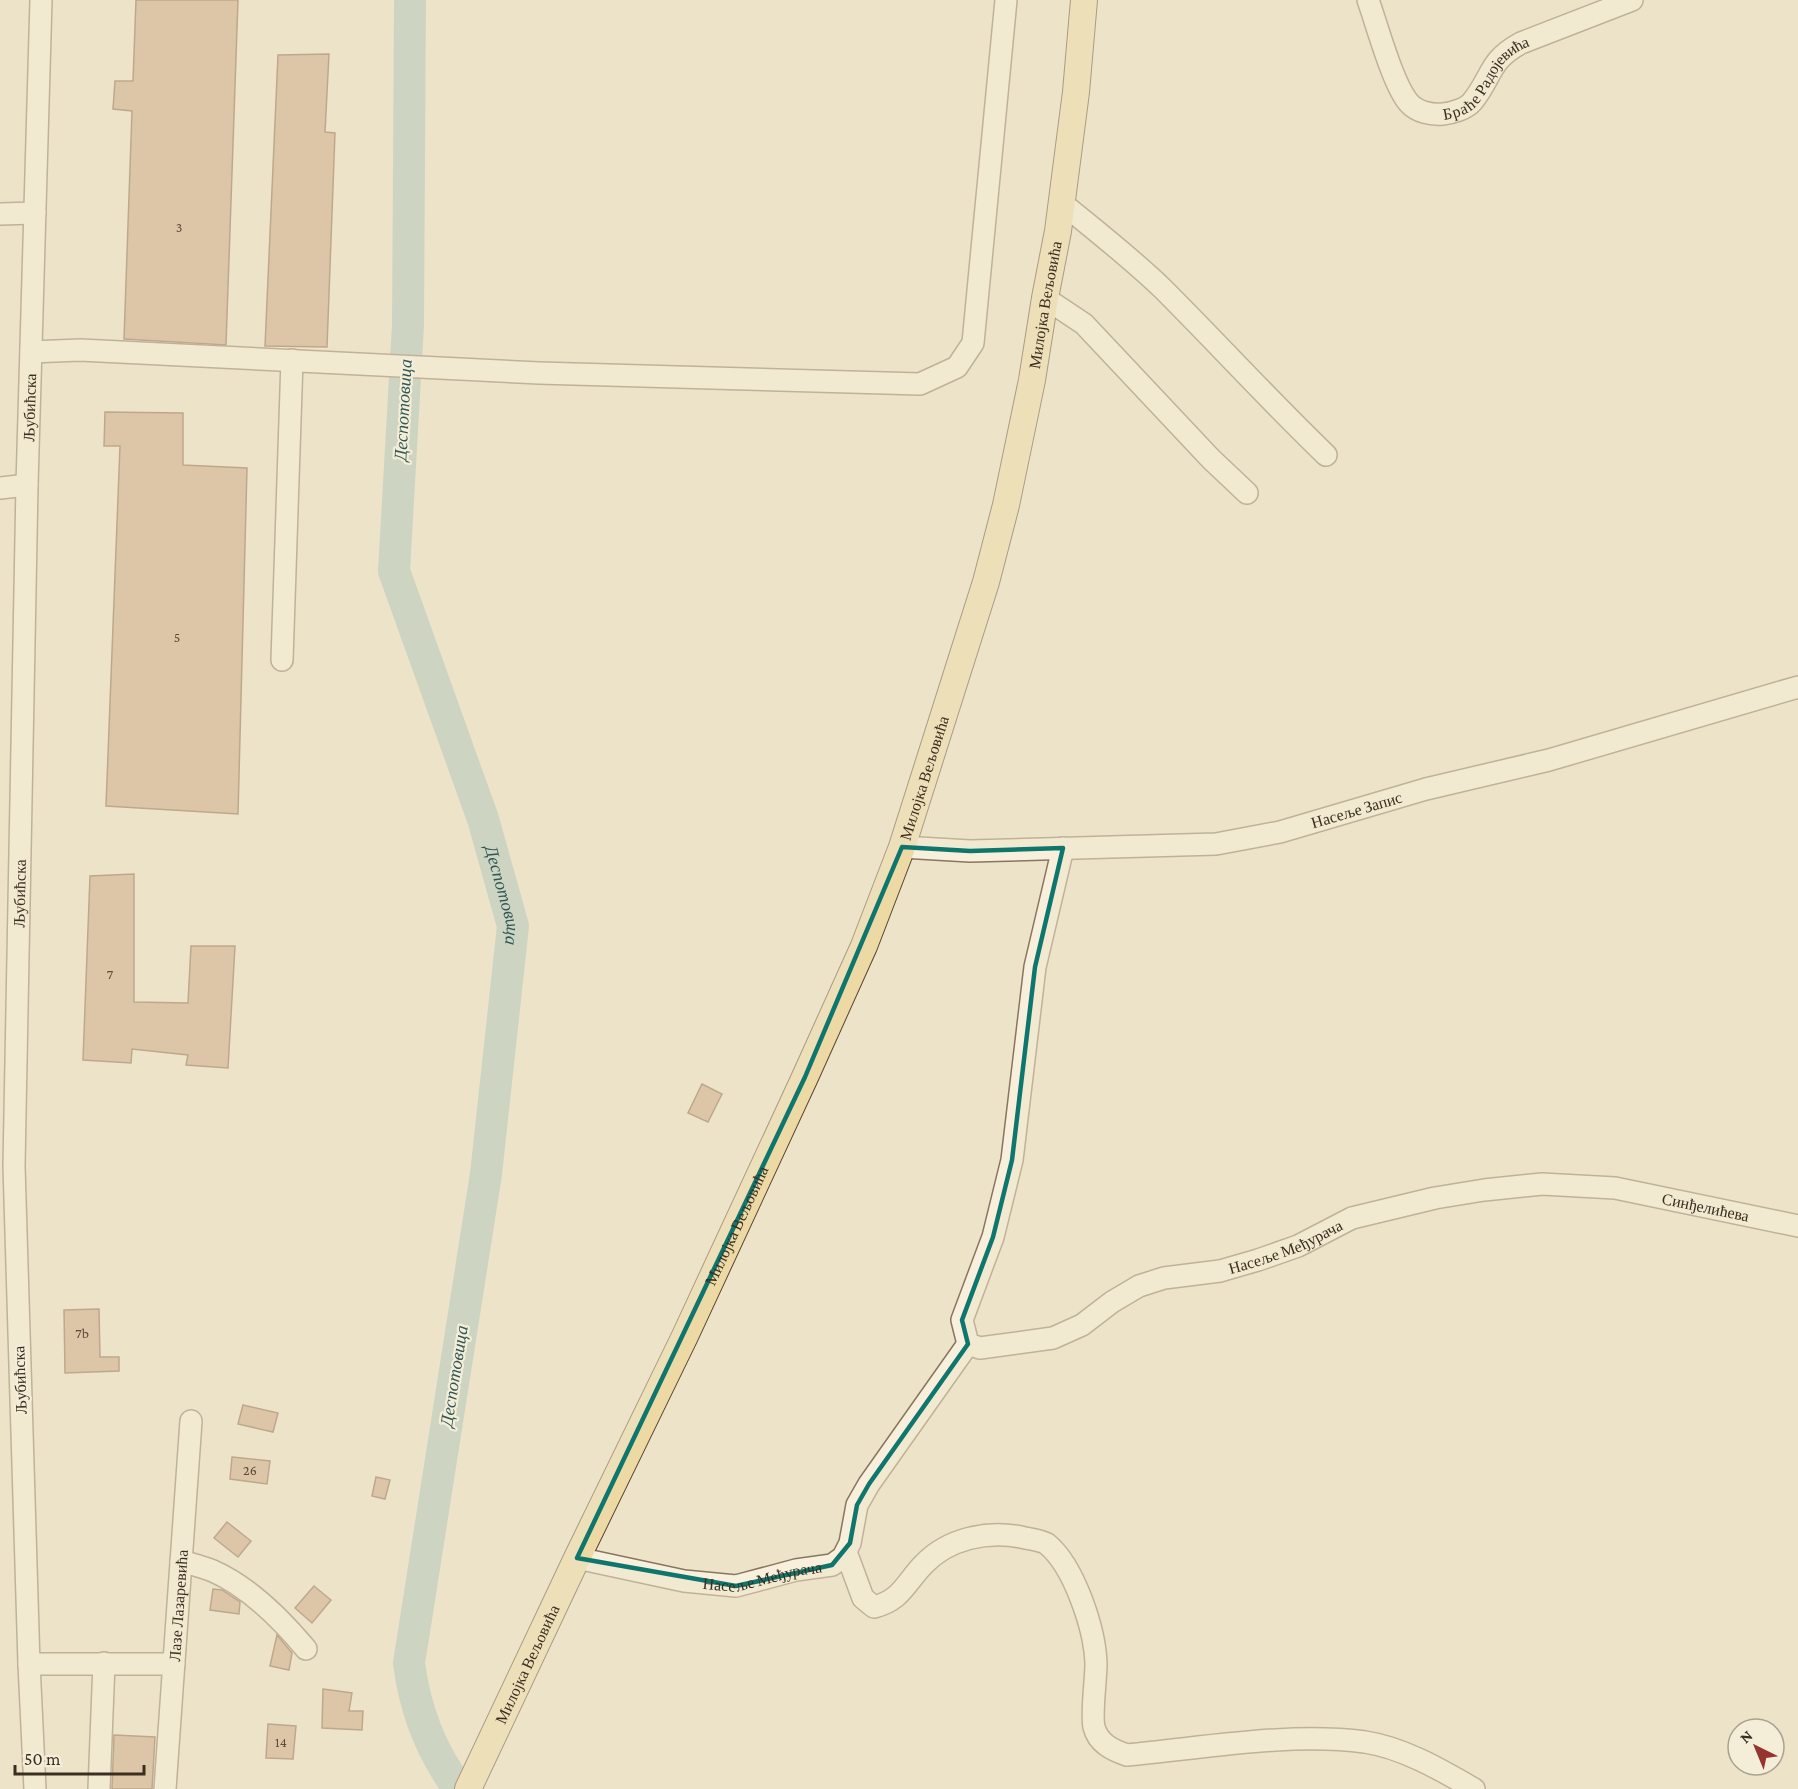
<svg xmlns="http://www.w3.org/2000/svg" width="1798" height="1789" viewBox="0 0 1798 1789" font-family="'Crimson Pro',serif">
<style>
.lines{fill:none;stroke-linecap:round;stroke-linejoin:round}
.river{stroke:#a9c1bb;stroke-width:32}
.building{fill:#c9a181;stroke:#866145;stroke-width:1.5}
.minor-casing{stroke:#88765e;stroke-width:24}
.major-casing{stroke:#574432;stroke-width:28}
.minor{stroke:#f8f0dc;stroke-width:21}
.major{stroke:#edd9a4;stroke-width:26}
.marked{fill:none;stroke:#0f766e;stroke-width:4.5;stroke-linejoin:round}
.labels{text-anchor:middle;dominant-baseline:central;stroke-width:4.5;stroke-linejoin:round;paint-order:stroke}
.number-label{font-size:14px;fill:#5e4b39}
.street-label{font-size:16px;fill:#3a2e21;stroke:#f4edd8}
.water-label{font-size:18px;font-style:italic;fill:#315857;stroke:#f4edd8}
</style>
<rect width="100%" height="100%" fill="#ede3c9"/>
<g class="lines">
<path class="river" id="s1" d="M410,0l-2,325 -14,246 89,248 30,107 -27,248 -77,489c6,47 22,89 50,126"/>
</g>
<path class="building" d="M136,0h102l-12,345 -102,-6 8,-228 -19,-2 2,-28h18z
M329,54l-4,78 10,1 -8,214 -62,-1 13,-291z
M105,412l78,1v52l64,3 -9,346 -132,-8 14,-360h-16z
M134,874v128l54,1 3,-57h44l-7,122 -42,-3 2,-10 -56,-6 -1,14 -48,-3 7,-184z
M702,1084l20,10 -14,28 -20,-9z
M99,1309l1,48h19v14l-54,2 -1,-63z
M243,1405l35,8 -5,19 -35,-8z
M232,1457l38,4 -3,23 -37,-5z
M376,1477l14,3 -5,19 -13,-3z
M227,1522l24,19 -13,16 -24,-19z
M314,1586l17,14 -19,23 -17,-15z
M213,1589l9,1 18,12 -1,12 -29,-4z
M277,1635l15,18 -3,17 -19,-4z
M323,1689l29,4 -3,18h14l-1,19 -40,-2z
M268,1724l28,2 -3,33 -27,-1z
M114,1735l41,2 -3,52h-40z"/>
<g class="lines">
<defs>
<g id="minor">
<path id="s2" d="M1368,0c9,25 25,85 41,103 8,9 22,12 34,11 9,-1 23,-5 29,-12 21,-26 16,-41 49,-59l111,-43"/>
<path d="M1062,203c34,28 69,55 101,86 55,55 107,112 163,166"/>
<path d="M0,214l35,-1"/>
<path d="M1045,298l39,26 127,135 36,34"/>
<path d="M31,352l49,-2 459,23 381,11 37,-17 16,-24 33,-343"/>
<path d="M0,488l27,-3"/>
<path d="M282,660l10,-300"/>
<path id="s3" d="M902,847l68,4 246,-7 64,-12 146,-43 123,-29 249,-73"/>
<path id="s4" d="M1063,848l-28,119 -23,193 -19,77 -31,83 6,24 12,4 73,-10 29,-13 30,-23 27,-16 25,-8 56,-7 38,-11 40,-14 54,-28 83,-20 49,-8 58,-6 73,4 183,38"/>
<path d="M846,1552l17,46 11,9c28,-7 32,-25 50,-43 24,-25 63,-34 97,-27 7,2 20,3 26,7 27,22 48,85 49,120 0,15 -5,51 -2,63 4,16 18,23 33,28 77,-7 161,-23 238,-13 39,6 76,28 109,47"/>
<path id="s5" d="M577,1558l107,23 52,5 60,-16 36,-5 11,-8 7,-14 7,-38 12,-21 99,-140"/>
<path d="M181,1561c10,3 22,6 32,10 36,16 68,48 93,78"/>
<path d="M29,1664h145"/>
<path id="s6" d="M35,1789l-6,-125 -15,-498 13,-681 14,-485"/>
<path d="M99,1789l5,-126"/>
<path id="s7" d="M165,1789l26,-368"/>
</g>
<g id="major">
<path id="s8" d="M468,1789l109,-231 108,-222 120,-259 59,-131 38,-99 84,-265 20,-77 26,-125 13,-82 13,-67 18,-139 8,-92"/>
</g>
</defs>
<use href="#minor" class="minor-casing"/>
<use href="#major" class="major-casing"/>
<use href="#minor" class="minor"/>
<use href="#major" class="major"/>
</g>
<path d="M0 0H1798V1789H0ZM902,847l68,4 93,-3 -28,119 -23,193 -19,77 -31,83 6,24 -99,140 -12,21 -7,38 -18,22 -96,21 -159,-28 228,-481z" fill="#ede3c9" fill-opacity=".55" fill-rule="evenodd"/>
<path class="marked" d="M902,847l68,4 93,-3 -28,119 -23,193 -19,77 -31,83 6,24 -99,140 -12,21 -7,38 -18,22 -96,21 -159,-28 228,-481z"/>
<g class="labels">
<g class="number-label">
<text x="179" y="227">3</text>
<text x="177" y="637">5</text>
<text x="110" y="974">7</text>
<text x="82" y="1333">7b</text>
<text x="250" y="1470">26</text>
<text x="281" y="1742">14</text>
</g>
<g class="street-label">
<text stroke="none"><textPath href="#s2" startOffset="207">Браће Радојевића</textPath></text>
<text stroke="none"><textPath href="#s8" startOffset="1599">Милојка Вељовића</textPath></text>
<text stroke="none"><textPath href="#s6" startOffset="1382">Љубићска</textPath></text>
<text stroke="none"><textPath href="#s8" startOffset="1110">Милојка Вељовића</textPath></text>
<text stroke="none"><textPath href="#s3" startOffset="459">Насеље Запис</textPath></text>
<text stroke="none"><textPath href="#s6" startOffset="896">Љубићска</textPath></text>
<text stroke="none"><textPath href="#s4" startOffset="1281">Синђелићева</textPath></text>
<text stroke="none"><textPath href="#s8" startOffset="624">Милојка Вељовића</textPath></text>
<text stroke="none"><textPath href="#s4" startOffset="849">Насеље Међурача</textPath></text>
<text transform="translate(20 1380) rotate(-92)">Љубићска</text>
<text stroke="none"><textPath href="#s5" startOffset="189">Насеље Међурача</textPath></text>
<text stroke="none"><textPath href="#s7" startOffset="184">Лазе Лазаревића</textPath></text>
<text stroke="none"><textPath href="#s8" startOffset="138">Милојка Вељовића</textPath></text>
</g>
<g class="water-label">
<text transform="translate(403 410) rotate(-87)">Деспотовица</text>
<text stroke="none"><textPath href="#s1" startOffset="914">Деспотовица</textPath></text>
<text transform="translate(454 1376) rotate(-81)">Деспотовица</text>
</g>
</g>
<g transform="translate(1756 1747) rotate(317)"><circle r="28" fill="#f4edd8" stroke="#aaa18f" stroke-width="1.5"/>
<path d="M0-4.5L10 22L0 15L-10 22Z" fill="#953431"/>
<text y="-9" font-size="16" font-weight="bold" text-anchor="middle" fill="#3a2e21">N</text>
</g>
<path d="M15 1765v9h129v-9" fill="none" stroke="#3a2e21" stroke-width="3"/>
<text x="24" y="1765" font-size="18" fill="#3a2e21" stroke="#f4edd8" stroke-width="4.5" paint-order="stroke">50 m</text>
</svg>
